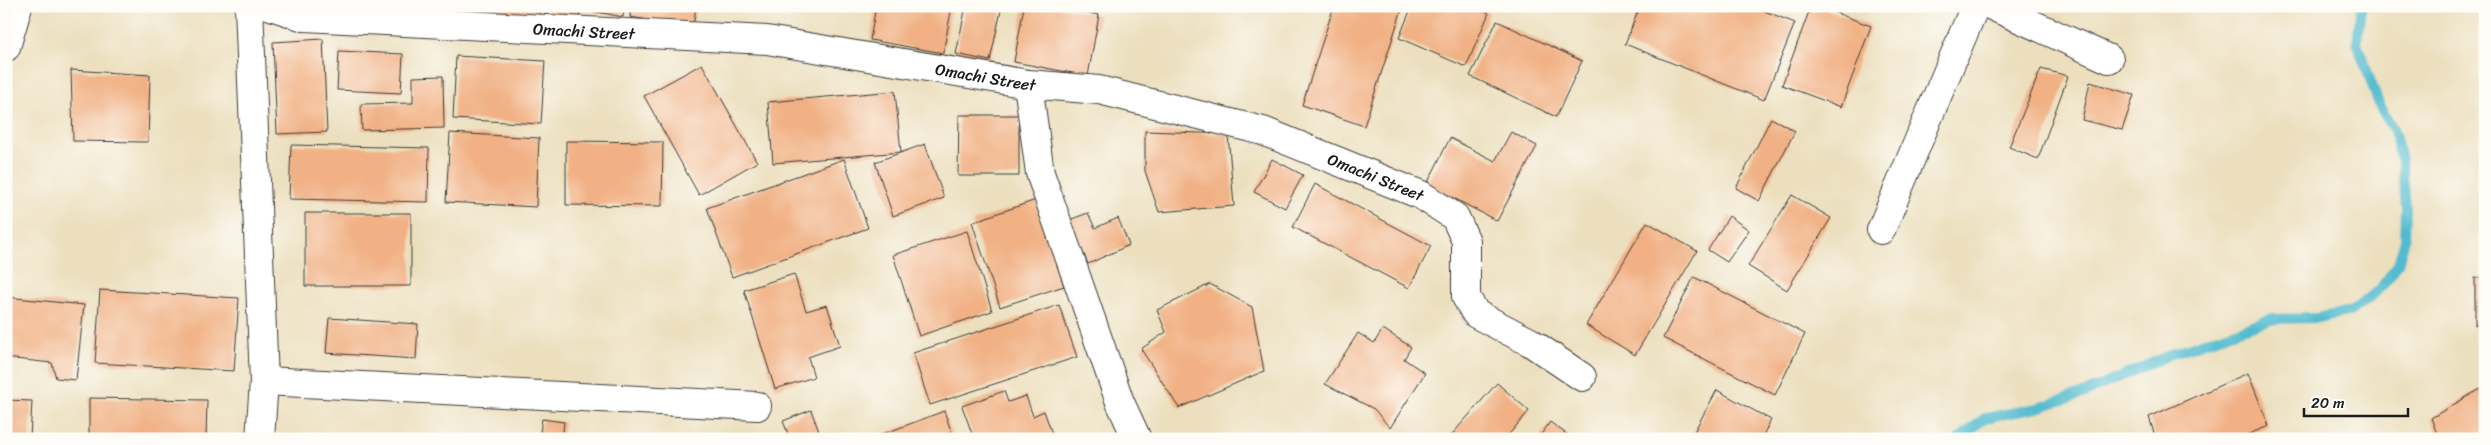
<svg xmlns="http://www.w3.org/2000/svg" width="2491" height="445" viewBox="0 0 2491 445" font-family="Sriracha,sans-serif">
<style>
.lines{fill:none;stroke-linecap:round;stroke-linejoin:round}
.stream{stroke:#52bbcf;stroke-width:10}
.building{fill:#f1b184}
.minor-casing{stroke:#3b3934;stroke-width:30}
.minor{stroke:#fff;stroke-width:28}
.labels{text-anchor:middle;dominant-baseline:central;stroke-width:4.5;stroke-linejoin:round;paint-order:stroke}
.street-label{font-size:16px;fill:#1c1c1c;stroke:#fdfcf7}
</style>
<rect width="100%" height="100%" fill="#fdfcf7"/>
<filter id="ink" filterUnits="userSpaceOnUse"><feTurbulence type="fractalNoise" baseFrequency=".02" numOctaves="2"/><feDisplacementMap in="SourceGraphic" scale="10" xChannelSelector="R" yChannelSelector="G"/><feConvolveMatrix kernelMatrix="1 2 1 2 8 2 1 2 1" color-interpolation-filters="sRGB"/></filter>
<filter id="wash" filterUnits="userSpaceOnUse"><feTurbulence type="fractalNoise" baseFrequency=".0096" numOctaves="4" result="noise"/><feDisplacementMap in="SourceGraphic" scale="20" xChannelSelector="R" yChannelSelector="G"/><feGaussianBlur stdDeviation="1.12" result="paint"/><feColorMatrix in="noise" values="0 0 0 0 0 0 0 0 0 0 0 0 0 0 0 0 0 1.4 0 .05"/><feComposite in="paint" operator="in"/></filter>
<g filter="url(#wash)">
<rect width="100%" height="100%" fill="#ecdfbe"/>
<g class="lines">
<path class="stream" d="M1959,439l26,-21 52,-10 45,-14 94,-42 94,-33 47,-1 35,-7 28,-22 18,-25 7,-25 1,-31 -4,-43 -8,-35 -14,-23 -23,-64 4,-37"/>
</g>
<g id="blocks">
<path class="building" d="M459,6h81v12h-81z
M547,6h34l-2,13 -34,1z
M593,6h32l-2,11 -31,-6z
M631,6h65l-3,21 -63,-10z
M764,6h30l-2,7z
M876,6h76l-9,47 -73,-13z
M966,6h36l-12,55 -34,-7z
M1024,6h25l50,9 -11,61 -74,-14z
M1334,6h69l-39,120 -62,-21z
M1412,6h60l17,7 -23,54 -67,-29z
M1640,6h112l43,17 -31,77 -139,-56z
M1811,6h7l53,20 -30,81 -59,-22z
M1497,21l85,40 -26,56 -86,-41z
M323,39l4,93 -50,2 -4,-92z
M339,51l64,3 -2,39 -64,-3z
M456,56l89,5 -4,63 -88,-5z
M702,64l55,98 -58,33 -55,-99z
M2041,69l27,7 -30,83 -29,-12z
M71,70l79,5 -2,67 -75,-1z
M443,76l1,52 -82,2 -1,-26 52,-1v-26z
M2090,82l44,13 -12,35 -40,-10z
M895,91l6,61 -128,11 -5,-61z
M959,115h60v61h-61z
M1771,118l24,13 -36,70 -23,-13z
M1145,131l83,3 6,72 -75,6 -14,-41z
M1511,132l26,14 -40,75 -70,-37 23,-46 45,23z
M450,133l89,5 -3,69 -90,-5z
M566,141l97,1 -1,64 -96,-1z
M925,144l19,54 -51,18 -18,-54z
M291,145l138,3 -1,54 -139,-3z
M844,159l24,69 -136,49 -25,-69z
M1272,159l31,16 -18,33 -31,-16z
M1315,184l116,62 -22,42 -116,-61z
M1792,195l39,23 -44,72 -39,-24z
M1036,200l28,86 -64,21 -28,-85z
M305,213h106v73h-106z
M1088,213l7,15 23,-10 11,27 -41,19 -19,-44z
M1729,216l20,14 -22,32 -19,-12z
M1647,222l50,29 -62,104 -49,-30z
M967,231l25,80 -73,25 -26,-81z
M794,274l12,37 21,-6 13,41 -32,11 6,20 -39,12 -31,-99z
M1694,277l111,57 -30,61 -112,-57z
M2475,278h10v46l-10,1z
M1210,284l42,23 12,64 -85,37 -38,-59 25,-17 -9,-22z
M100,290l139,8 -5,73 -139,-8z
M6,297l78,8 -8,75 -20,-2 -4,-15 -46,-5z
M1059,305l18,52 -147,48 -17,-52z
M329,318l89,6 -2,35 -90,-6z
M1383,329l28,18 -7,12 21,14 -35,55 -16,-19 -49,-25 33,-51 16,10z
M2248,373l21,53 -33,13h-80l-7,-22z
M1497,383l32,28 -24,28h-57z
M2485,386v53h-46l-8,-21z
M1717,390l54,30 -10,19h-71z
M1004,391l4,11 18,-6 7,20 11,-5 10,28h-80l-12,-33z
M89,398l118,2 -1,39h-117z
M6,400l26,1 -2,38h-24z
M811,410l10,27 11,-4 2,6h-44l-7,-18z
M944,411l10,28h-84z
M542,419l22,3 -2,17h-23z
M1550,422l23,17h-35z"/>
</g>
</g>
<g filter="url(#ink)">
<use href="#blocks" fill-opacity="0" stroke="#3b3934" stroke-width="1"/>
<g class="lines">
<defs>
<g id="minor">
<path d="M249,6l15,375 -4,58"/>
<path id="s1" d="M271,6l33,11 463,23 261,44 71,6 164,41 158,64 34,22 11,24v56l10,17 54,28 52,35"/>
<path d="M1992,6l117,53"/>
<path d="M6,47l12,-41"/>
<path d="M1028,84l12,89 80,229 17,37"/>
<path d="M1881,230l94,-224"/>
<path d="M264,381l493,25"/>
</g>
</defs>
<use href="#minor" class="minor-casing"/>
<use href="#minor" class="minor"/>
</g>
</g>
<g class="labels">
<g class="street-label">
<text stroke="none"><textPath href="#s1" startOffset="315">Omachi Street</textPath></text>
<text stroke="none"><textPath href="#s1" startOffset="720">Omachi Street</textPath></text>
<text stroke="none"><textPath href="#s1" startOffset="1125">Omachi Street</textPath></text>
</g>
</g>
<rect width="2491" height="445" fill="none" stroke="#fdfcf7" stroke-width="25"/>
<path d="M2304 408v8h104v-8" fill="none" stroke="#1c1c1c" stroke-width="2.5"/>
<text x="2311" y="408" font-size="15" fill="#1c1c1c" stroke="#fdfcf7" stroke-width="4" paint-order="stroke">20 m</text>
</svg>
